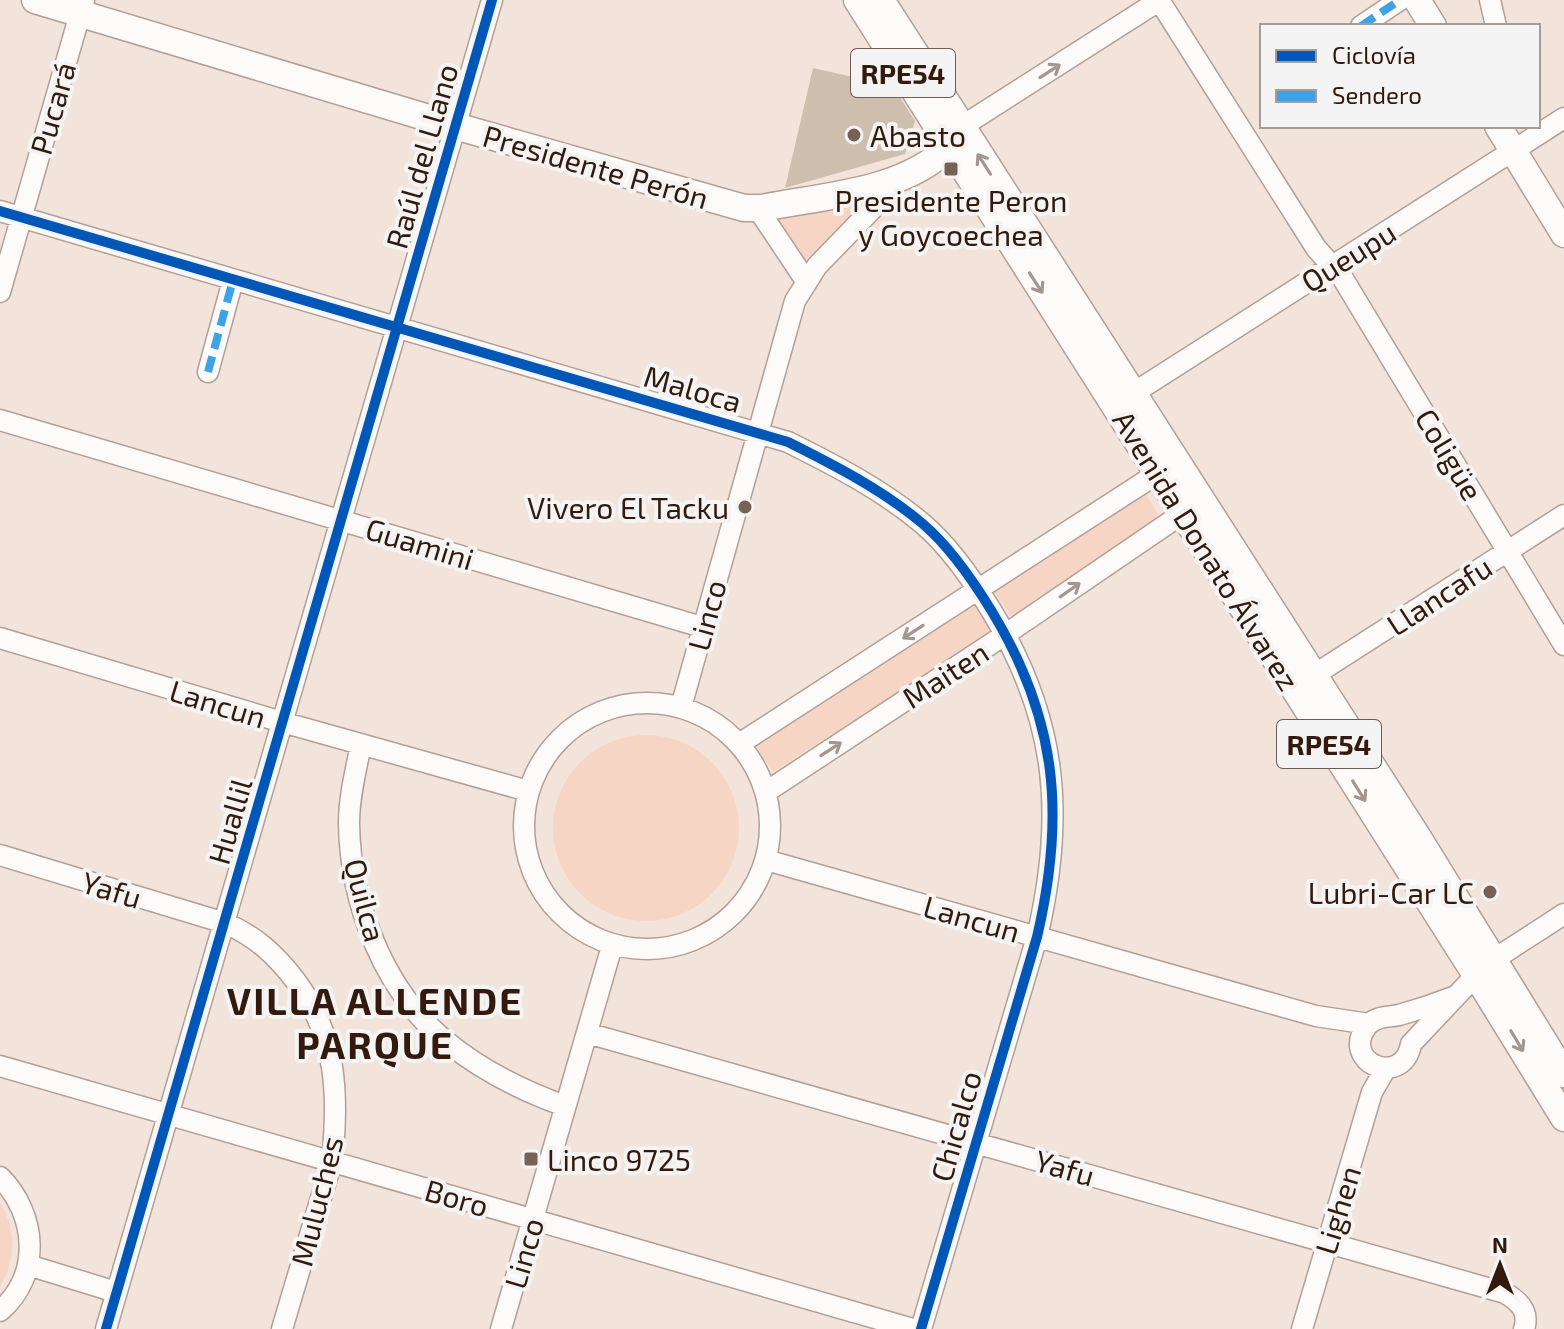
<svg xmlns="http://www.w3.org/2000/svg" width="1564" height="1329" viewBox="0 0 1564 1329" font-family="'Exo 2',sans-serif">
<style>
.green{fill:#f7d5c4}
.building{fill:#cebeae}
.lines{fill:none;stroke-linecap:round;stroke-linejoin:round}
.minor-casing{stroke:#b29f95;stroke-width:23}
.major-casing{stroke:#b29f95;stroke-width:29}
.minor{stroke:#fdfbfa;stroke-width:20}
.major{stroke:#fdfbfa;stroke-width:26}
.quiet{stroke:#3ea2e9;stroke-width:8;stroke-dasharray:16 8;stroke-linecap:butt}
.cycleway-casing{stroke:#f4f4f4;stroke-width:15}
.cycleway{stroke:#0057b8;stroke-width:10}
.oneway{stroke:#a3968f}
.poi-dot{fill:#776154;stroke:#f4f4f4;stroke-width:3}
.labels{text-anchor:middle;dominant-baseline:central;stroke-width:8;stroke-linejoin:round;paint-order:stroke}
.shield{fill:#f4f4f4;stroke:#6e5b52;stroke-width:2}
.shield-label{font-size:28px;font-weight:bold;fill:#341a0c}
.street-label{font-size:30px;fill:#341a0c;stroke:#f4f4f4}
.poi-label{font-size:30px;fill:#341a0c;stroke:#f4f4f4;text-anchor:start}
.district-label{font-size:38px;font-weight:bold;letter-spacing:2px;fill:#341a0c;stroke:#f4f4f4}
</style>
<rect width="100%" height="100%" fill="#f3e4db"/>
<path class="green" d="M879,192l-79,73 -38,-57z
M1144,490l16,28 -145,104 -23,-34z
M977,603l17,28 -221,141 -18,-27z
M553 828a93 93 0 1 1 186 0a93 93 0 1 1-186 0Z
M0,1203c17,27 16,57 0,84z"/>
<path class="building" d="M813,68l80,18 22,35 -10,33 -120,34z"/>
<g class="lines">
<defs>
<path id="minor" d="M1159,0l157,248 26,29 222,368
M1490,0l6,26
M1361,26l39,-26
M956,138l16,-18 188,-120
M758,209l48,72
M0,211l788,231c46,23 95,48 135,82 27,23 49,55 68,86 66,108 75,204 46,327l-116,392
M0,292l84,-292
M208,372l25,-92
M1132,394l432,-276
M0,420l702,207
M0,638l282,84 246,69
M1314,675l250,-160
M524 826a123 123 0 1 1 246 0a123 123 0 1 1-246 0Z
M681,707l114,-406 22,-35 64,-66 14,-19
M361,744c-5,26 -12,52 -12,79 1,80 35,169 99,220 36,29 75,48 117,63
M739,744l430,-278
M766,792l240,-158 189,-129
M0,855l225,68c30,13 50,31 70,57 42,56 44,114 37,181l-50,168
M766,860l550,156 53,8
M1453,997c-18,7 -36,13 -54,18 -8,2 -17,1 -24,5 -6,2 -10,8 -13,14 -13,33 42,51 49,10l65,-69 17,-15 71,-46
M587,1033l918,260c14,8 25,18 19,36
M0,1066l913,263
M0,1177c37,37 42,98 0,134
M28,1265l88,27
M106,1329l386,-1329
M501,1329l111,-383
M1302,1329l70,-237 14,-24"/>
<path id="major" d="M35,0l420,126 289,82h18c60,-12 143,-16 186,-61
M857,0l619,975 88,143
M881,0l538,839 145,235
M1417,0l16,26
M1498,126l66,108"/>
</defs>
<use href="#minor" class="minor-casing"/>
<use href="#major" class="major-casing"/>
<use href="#minor" class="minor"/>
<use href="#major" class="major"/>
<path class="quiet" d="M1361,26l39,-26
M208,372l25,-92"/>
<defs>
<path id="cycleway" d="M0,211l788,231c46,23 95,48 135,82 27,23 49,55 68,86 66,108 75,204 46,327l-116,392
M106,1329l386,-1329"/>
</defs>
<use href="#cycleway" class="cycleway-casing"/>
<use href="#cycleway" class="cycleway"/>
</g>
<defs><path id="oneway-shaft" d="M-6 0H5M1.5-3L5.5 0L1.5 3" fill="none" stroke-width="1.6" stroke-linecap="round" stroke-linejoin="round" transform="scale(2)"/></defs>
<g class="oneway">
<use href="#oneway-shaft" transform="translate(1050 71) rotate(-33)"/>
<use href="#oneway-shaft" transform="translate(984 164) rotate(-123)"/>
<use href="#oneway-shaft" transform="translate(1036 283) rotate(57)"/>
<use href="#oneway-shaft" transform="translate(1070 590) rotate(-35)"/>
<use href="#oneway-shaft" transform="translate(913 632) rotate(147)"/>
<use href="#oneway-shaft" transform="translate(831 749) rotate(-33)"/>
<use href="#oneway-shaft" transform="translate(1359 791) rotate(58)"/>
<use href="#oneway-shaft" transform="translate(1517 1041) rotate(59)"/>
</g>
<g class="poi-dot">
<circle cx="854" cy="135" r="8"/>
<rect x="943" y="161" width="16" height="16" rx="4"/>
<circle cx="745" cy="507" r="8"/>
<circle cx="1490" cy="892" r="8"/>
<rect x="523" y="1151" width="16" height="16" rx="4"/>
</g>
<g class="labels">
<g class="shield">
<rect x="851" y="49" width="104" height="48" rx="6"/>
<rect x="1277" y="720" width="104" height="48" rx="6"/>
</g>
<g class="shield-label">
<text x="903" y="73">RPE54</text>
<text x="1329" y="744">RPE54</text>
</g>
<g class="street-label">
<text transform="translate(52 108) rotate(-74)">Pucará</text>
<text transform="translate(421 156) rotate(-74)">Raúl del Llano</text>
<text transform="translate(596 166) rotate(16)">Presidente Perón</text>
<text transform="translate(1348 256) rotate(-32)">Queupu</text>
<text transform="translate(693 388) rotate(16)">Maloca</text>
<text transform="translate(1450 454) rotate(59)">Coligüe</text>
<text transform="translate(420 543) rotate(17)">Guamini</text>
<text transform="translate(1207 550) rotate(58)">Avenida Donato Álvarez</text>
<text transform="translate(1439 595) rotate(-33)">Llancafu</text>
<text transform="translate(706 615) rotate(-75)">Linco</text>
<text transform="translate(945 674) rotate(-33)">Maiten</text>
<text transform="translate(218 703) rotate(17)">Lancun</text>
<text transform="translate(229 821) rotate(-74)">Huallil</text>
<text transform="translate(112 889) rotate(17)">Yafu</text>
<text transform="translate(366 900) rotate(75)">Quilca</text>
<text transform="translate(972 918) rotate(16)">Lancun</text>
<text transform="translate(955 1126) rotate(-74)">Chicalco</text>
<text transform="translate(1065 1167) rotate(16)">Yafu</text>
<text transform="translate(457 1197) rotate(16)">Boro</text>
<text transform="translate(316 1201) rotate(-76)">Muluches</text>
<text transform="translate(1337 1210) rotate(-73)">Lighen</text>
<text transform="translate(523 1253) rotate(-74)">Linco</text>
</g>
<g class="poi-label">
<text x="870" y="135">Abasto</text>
<text x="951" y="200" text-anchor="middle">Presidente Peron<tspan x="951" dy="34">y Goycoechea</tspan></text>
<text x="729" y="507" text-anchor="end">Vivero El Tacku</text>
<text x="1474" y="892" text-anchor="end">Lubri-Car LC</text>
<text x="547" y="1159">Linco 9725</text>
</g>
<g class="district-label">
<text x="375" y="1000">VILLA ALLENDE<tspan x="375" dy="44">PARQUE</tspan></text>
</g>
</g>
<rect x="1260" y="24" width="280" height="104" fill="#f4f4f4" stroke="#a79d97" stroke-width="2"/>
<rect x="1276" y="50" width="40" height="12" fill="#0057b8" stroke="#a79d97" stroke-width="2"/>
<text x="1332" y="64" font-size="24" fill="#341a0c">Ciclovía</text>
<rect x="1276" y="90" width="40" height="12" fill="#3ea2e9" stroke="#a79d97" stroke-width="2"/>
<text x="1332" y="104" font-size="24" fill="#341a0c">Sendero</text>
<g transform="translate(1500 1265)" stroke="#f4f4f4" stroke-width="6" paint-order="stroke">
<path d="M0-6L14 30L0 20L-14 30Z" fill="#341a0c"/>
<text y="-12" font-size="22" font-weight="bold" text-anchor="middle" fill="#341a0c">N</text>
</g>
</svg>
